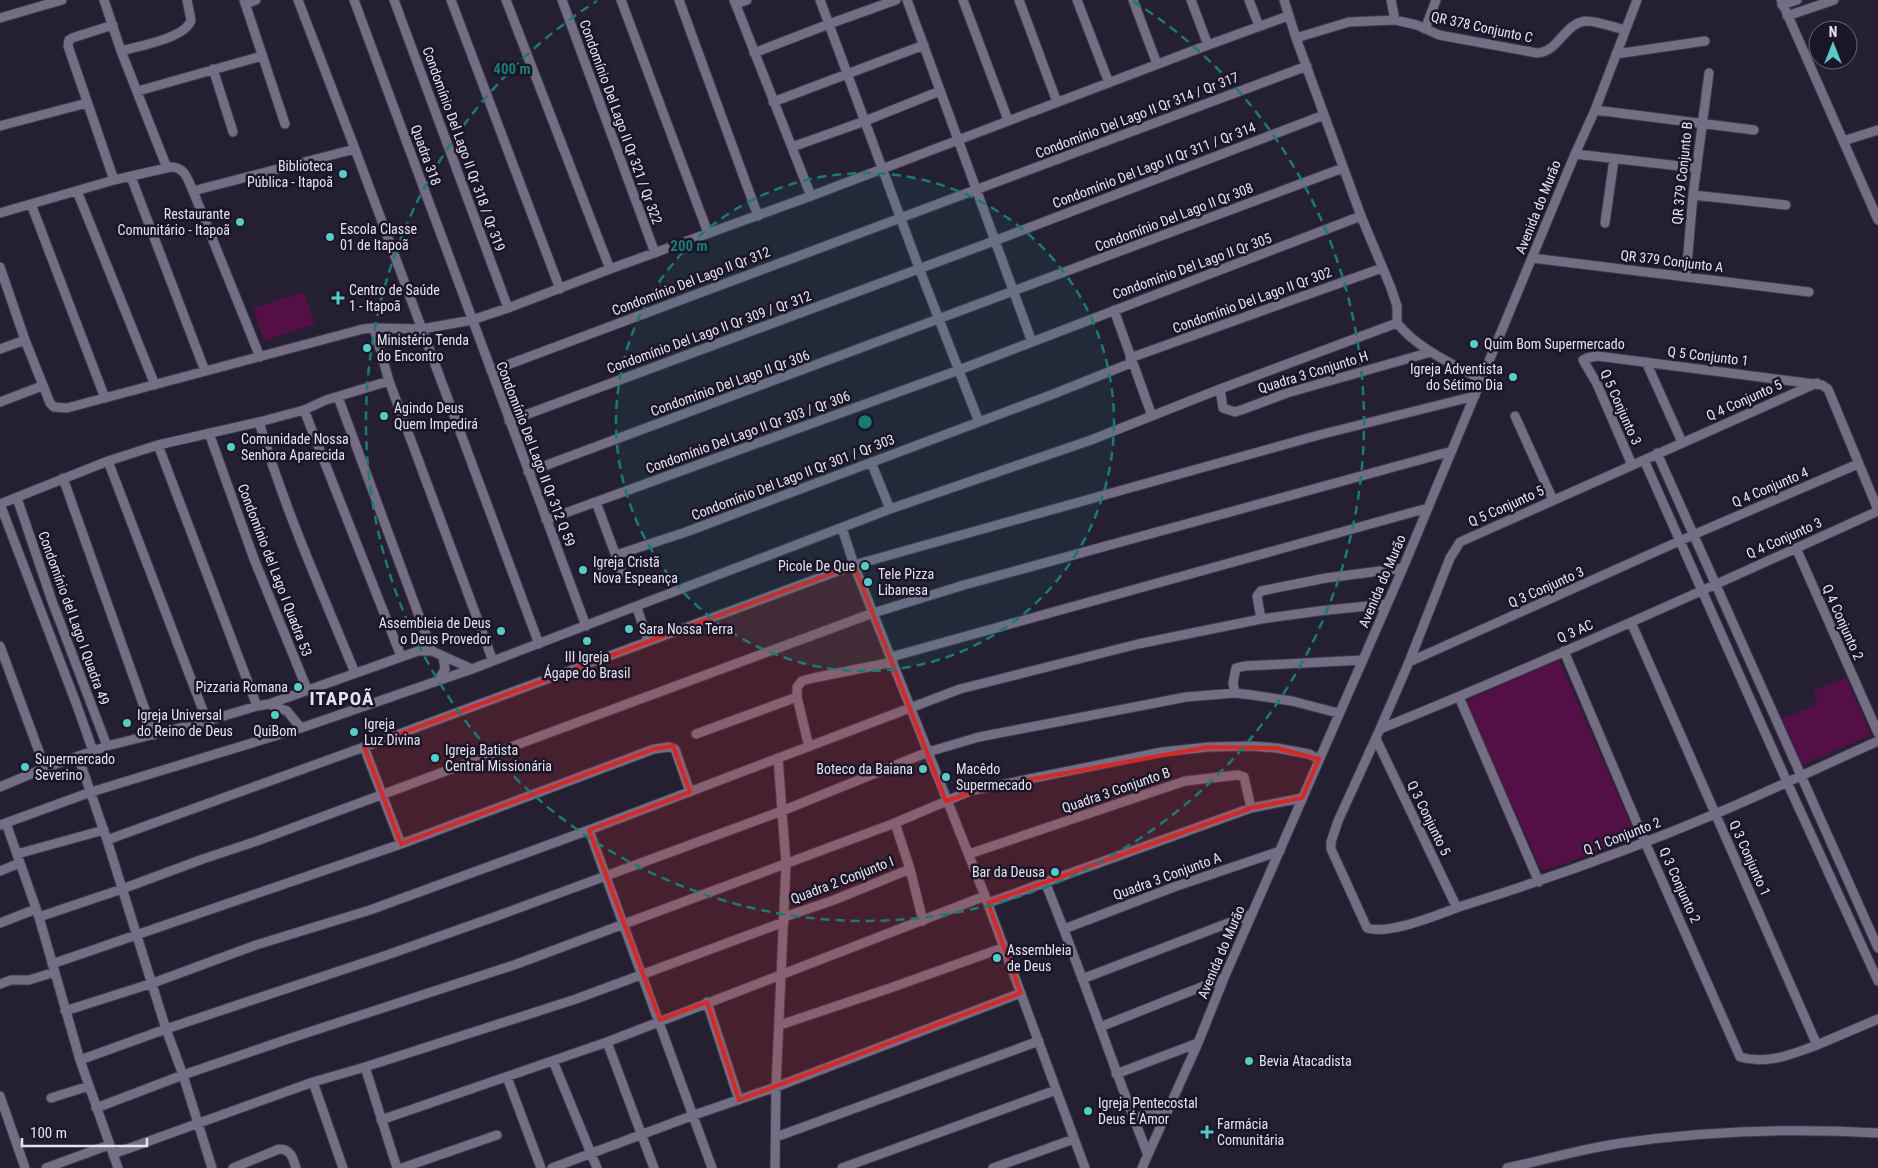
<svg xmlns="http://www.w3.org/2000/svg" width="1878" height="1168" viewBox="0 0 1878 1168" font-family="'Roboto Condensed',sans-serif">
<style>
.green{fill:#550f47}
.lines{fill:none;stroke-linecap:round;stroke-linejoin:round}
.minor-casing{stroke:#3d3948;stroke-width:11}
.minor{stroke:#736e84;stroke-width:9}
.marked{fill:#d62828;fill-opacity:0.2;stroke:#d62828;stroke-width:4;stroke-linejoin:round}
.ring{fill:none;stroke:#1a7b74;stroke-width:2.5;stroke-dasharray:9 6}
.poi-dot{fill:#55cdc6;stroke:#1b1627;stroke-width:2}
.labels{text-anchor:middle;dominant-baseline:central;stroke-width:5;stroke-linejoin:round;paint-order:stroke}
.street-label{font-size:14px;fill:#e6e3f0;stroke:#1b1627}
.poi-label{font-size:14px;fill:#e6e3f0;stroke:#1b1627;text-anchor:start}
.district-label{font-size:19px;font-weight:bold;letter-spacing:1px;fill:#e6e3f0;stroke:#1b1627}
.centre{fill:#1a7b74;stroke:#1b1627;stroke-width:2.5}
.ring-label{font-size:15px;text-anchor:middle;font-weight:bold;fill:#1a7b74;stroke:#1b1627;stroke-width:5;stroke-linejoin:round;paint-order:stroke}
</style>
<rect width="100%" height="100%" fill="#241f31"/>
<path class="green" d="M304,292l11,32 -51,17 -11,-33z
M1559,660l78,178 -95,33 -77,-170z
M1846,677l25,58 -69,30 -20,-46 36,-15 -5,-13z"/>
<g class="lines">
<defs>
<path id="minor" d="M104,0l17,51 46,117
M244,0l41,124
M298,0l57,149
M354,0l232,626
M394,0l114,308
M451,0l109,289
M506,0l104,269
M562,0l93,253
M621,0l87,233
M679,0l79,216
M734,0l77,196
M820,0l99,268 60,154
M907,0l125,342
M963,0l45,120
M1019,0l38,102
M1077,0l32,83
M1133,0l24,64
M1191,0l17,45
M1249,0l10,26
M1284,0l12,38 65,178 30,72 6,18v17
M1391,0l4,20
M1781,0l97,220
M246,4l10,-4
M736,4l11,-4
M1782,5l15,-5
M1787,16l47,-16
M0,18l62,-18
M113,25l-41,13 -3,2 -1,6 46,134
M1425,29l11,-29
M1296,38l53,-16 46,-2 22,5 22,10 98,18c22,-1 27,-30 49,-32 11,0 27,6 39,9
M121,51c18,-5 65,-13 70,-31l-4,-20
M754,53l75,-29 67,-24
M1616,54l89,-13
M213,69l20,63
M138,91l124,-35
M773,102l151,-57
M1595,110l159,20
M0,126l87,-23
M1843,141l35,-11
M792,147l73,-26 75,-30
M1575,154l122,14
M131,177l74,194
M77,191l78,194
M193,191l162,-42 184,495
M1693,195l93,10
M31,204l74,194
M0,213l114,-33 57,-13c14,0 17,13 22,24l67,166
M1605,223l9,-64
M1532,258l277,34
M0,267l25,73 25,63 4,4 13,1 296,-79 11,-1 48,1 50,-9 36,-12 102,-39 201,-73 397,-151 80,-29
M1686,276l7,-81 16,-122
M1114,310l38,106
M1397,323c22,27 56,41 85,57
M374,328l15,53 104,280
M0,349l25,-9
M1130,358l252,-90
M1646,362l36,80
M491,371l816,-305
M1220,389l3,19 12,4 9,-3 43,-16 144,-41
M338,397l94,254
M0,402l42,-16
M304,410l97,246
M1515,416l38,84
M509,421l485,-180 330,-126
M259,422c25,86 62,168 96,251
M209,433l45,126 53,130
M158,445l99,261
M1657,453l221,495
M1644,460l143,322 91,199
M108,461l99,260
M871,462l19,47
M1632,465l-35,-81 -14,-24 4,-2 10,-2 225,29 6,4 50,121
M528,472l815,-304
M63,478l91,257
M17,498l35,103 55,145
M596,502l27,73
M0,504l108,-43 50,-16 101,-23 45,-12 22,-10 63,-19
M0,504l76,199 17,48
M1878,511c-165,75 -330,150 -498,218l-42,92 -7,21v7l36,79c24,7 72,-14 95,-22 86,-27 170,-57 253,-92 55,-23 109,-49 163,-73
M546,520l413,-150 402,-154
M842,528l12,37 131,331 100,272
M1796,548l82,185
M616,555l70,-23 370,-139 75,-30
M637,608l11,33
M1261,619l-4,-23 4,-5 65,-13 77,-10
M1631,622l186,423 61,-26
M0,646l45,122
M1564,651l81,191 95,215c27,8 53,-3 77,-12
M891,657l537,-149
M1409,662l284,-127 165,-71
M438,681l7,-12 -2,-12
M1235,693l-2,-10 3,-15 9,-2 118,-6
M1459,697l80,185
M269,704l18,7 14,17
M1380,729l29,-67 41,-104 10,-16 357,-159
M696,734l101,-37
M1376,739l81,169
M364,747l37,97
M809,747l-12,-50v-10l5,-6 11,-3 80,-16
M78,756l29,84 59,189 17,46 29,93
M0,787l45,-19 62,-22 100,-25 50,-15 12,-2 149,-53h14l40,18
M6,823l33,94 41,143 38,108
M895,823l15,46 13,52
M0,825l91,-33 210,-64 171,-59 418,-160 201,-69 129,-51 177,-66
M589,830l123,338
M107,840l257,-93 490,-182 465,-130 156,-39
M17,854l87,-24
M969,854l216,-73 53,-6 6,2 7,31
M0,871l20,-8
M1045,882c37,90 67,182 103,273
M988,903l263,-95 51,-10
M39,917l83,-28 81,-30 51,-17 619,-229 91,-28 488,-134
M784,917l50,-17 76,-31
M0,923l36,-14
M1064,929l110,-42 106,-36
M52,964l349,-120 253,-95 15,-2 6,2 15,43
M1082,979l170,-65
M0,984l11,-4h18l26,-8
M707,1002l32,98
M65,1011l88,-28 103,-38 114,-35 219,-80 371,-141 178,-45 123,-25 58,-8 68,-7
M780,1025l113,-38 112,-40
M1100,1027l124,-49
M607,1042l47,126
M80,1060l86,-31 221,-74 110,-39 285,-105 146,-59 51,-15 207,-40 49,-4 17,2 40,6 46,12
M553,1061l44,107
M365,1067l32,101
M1116,1074l82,-31
M507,1077l34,91
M313,1082l30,86
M0,1096l25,72
M51,1098l38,-12
M96,1108l87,-33 108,-37 223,-73 381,-142 75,-32 192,-39 46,-5 43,-1 26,2 32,6 10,5
M1134,1119l34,-12
M381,1120l226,-78 378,-146
M776,1137l263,-96
M113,1154l200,-72 52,-15 211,-68 208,-77
M46,1168l63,-23
M233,1168l46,-19c12,0 14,9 17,19
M402,1168l95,-33
M552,1168l142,-53 82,-28 245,-94
M775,1168l1,-81 10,-223 -8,-106
M842,1168l214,-78
M993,1168l81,-29
M1142,1168l56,-125 26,-65 179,-410 172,-414 20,-44 42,-110
M1507,1168c38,-8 77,-20 115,-25 85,-12 171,-15 256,-10"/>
</defs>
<use href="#minor" class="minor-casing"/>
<use href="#minor" class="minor"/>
</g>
<path class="marked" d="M854,565l92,236 37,-13 225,-41 69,1 42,11 -17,39 -51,10 -263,95 33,90 -282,107 -32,-98 -47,18 -71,-190 101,-38 -17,-46 -19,3 -253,95 -37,-97z"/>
<circle cx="865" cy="422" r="249" fill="#1a7b74" fill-opacity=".12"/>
<g class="ring">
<circle cx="865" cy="422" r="249"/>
<path d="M1133 1A499 499 0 1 1 597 1"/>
</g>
<g class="poi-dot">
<circle cx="343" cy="174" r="5"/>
<circle cx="240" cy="222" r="5"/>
<circle cx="330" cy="237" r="5"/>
<path d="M335.5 290.5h5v5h5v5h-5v5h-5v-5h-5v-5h5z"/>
<circle cx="1474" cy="344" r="5"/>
<circle cx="367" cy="348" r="5"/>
<circle cx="1513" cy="377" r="5"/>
<circle cx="384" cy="416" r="5"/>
<circle cx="231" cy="447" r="5"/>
<circle cx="865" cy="566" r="5"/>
<circle cx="583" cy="570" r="5"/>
<circle cx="868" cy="582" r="5"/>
<circle cx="629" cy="629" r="5"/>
<circle cx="501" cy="631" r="5"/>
<circle cx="587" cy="641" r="5"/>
<circle cx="298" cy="687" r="5"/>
<circle cx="275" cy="715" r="5"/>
<circle cx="127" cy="723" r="5"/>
<circle cx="354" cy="732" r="5"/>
<circle cx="435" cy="758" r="5"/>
<circle cx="25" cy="767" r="5"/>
<circle cx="923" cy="769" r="5"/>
<circle cx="946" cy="777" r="5"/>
<circle cx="1055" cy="872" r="5"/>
<circle cx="997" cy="958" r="5"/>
<circle cx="1249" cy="1061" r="5"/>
<circle cx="1088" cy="1111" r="5"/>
<path d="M1204.5 1124.5h5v5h5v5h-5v5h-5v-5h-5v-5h5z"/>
</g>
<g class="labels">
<g class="street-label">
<text transform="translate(1482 27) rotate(12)">QR 378 Conjunto C</text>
<text transform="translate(1137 115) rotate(-21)">Condomínio Del Lago II Qr 314 / Qr 317</text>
<text transform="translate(621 122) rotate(70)">Condomínio Del Lago II Qr 321 / Qr 322</text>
<text transform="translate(464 149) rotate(70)">Condomínio Del Lago II Qr 318 / Qr 319</text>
<text transform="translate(426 155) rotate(70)">Quadra 318</text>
<text transform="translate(1154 165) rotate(-21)">Condomínio Del Lago II Qr 311 / Qr 314</text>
<text transform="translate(1682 173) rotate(-84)">QR 379 Conjunto B</text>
<text transform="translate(1538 207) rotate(-68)">Avenida do Murão</text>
<text transform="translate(1174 217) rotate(-21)">Condomínio Del Lago II Qr 308</text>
<text transform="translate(1672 261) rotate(7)">QR 379 Conjunto A</text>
<text transform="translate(1192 266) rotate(-20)">Condomínio Del Lago II Qr 305</text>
<text transform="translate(691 281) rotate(-21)">Condomínio Del Lago II Qr 312</text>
<text transform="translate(1252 300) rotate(-20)">Condomínio Del Lago II Qr 302</text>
<text transform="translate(709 332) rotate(-20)">Condomínio Del Lago II Qr 309 / Qr 312</text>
<text transform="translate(1708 356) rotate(7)">Q 5 Conjunto 1</text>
<text transform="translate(1313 372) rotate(-17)">Quadra 3 Conjunto H</text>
<text transform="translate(730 383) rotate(-20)">Condomínio Del Lago II Qr 306</text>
<text transform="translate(1744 400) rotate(-24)">Q 4 Conjunto 5</text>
<text transform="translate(1621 407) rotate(66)">Q 5 Conjunto 3</text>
<text transform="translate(748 432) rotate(-20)">Condomínio Del Lago II Qr 303 / Qr 306</text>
<text transform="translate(536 454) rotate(69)">Condomínio Del Lago II Qr 312 Q 59</text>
<text transform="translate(793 477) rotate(-21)">Condomínio Del Lago II Qr 301 / Qr 303</text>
<text transform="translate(1770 487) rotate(-23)">Q 4 Conjunto 4</text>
<text transform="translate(1506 506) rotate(-24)">Q 5 Conjunto 5</text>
<text transform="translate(1784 538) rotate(-24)">Q 4 Conjunto 3</text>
<text transform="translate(275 570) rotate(69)">Condomínio del Lago I Quadra 53</text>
<text transform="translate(1382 581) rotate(-67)">Avenida do Murão</text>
<text transform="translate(1546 587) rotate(-24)">Q 3 Conjunto 3</text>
<text transform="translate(74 618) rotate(70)">Condomínio del Lago I Quadra 49</text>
<text transform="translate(1843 622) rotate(66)">Q 4 Conjunto 2</text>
<text transform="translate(1575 631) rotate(-24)">Q 3 AC</text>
<text transform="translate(1116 790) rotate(-19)">Quadra 3 Conjunto B</text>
<text transform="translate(1429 818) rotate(64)">Q 3 Conjunto 5</text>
<text transform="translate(1622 836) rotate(-21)">Q 1 Conjunto 2</text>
<text transform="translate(1750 858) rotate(66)">Q 3 Conjunto 1</text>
<text transform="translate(1167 876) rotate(-20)">Quadra 3 Conjunto A</text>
<text transform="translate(842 880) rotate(-21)">Quadra 2 Conjunto I</text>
<text transform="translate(1680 885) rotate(66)">Q 3 Conjunto 2</text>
<text transform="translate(1221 952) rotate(-67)">Avenida do Murão</text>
</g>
<g class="poi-label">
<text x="333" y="166" text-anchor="end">Biblioteca<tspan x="333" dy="16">Pública - Itapoã</tspan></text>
<text x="230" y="214" text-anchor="end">Restaurante<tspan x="230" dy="16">Comunitário - Itapoã</tspan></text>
<text x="340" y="229">Escola Classe<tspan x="340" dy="16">01 de Itapoã</tspan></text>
<text x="349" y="290">Centro de Saúde<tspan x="349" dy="16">1 - Itapoã</tspan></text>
<text x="377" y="340">Ministério Tenda<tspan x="377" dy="16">do Encontro</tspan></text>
<text x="1484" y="344">Quim Bom Supermercado</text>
<text x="1503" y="369" text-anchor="end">Igreja Adventista<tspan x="1503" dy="16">do Sétimo Dia</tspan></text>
<text x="394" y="408">Agindo Deus<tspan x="394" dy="16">Quem Impedirá</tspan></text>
<text x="241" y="439">Comunidade Nossa<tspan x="241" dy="16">Senhora Aparecida</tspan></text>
<text x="593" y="562">Igreja Cristã<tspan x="593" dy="16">Nova Espeança</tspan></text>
<text x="855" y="566" text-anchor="end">Picole De Que</text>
<text x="878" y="574">Tele Pizza<tspan x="878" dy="16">Libanesa</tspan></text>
<text x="491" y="623" text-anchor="end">Assembleia de Deus<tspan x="491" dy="16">o Deus Provedor</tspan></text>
<text x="639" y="629">Sara Nossa Terra</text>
<text x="587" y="657" text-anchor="middle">III Igreja<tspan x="587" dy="16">Ágape do Brasil</tspan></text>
<text x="288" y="687" text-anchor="end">Pizzaria Romana</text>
<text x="137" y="715">Igreja Universal<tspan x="137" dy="16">do Reino de Deus</tspan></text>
<text x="364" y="724">Igreja<tspan x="364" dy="16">Luz Divina</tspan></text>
<text x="275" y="731" text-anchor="middle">QuiBom</text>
<text x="445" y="750">Igreja Batista<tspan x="445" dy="16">Central Missionária</tspan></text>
<text x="35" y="759">Supermercado<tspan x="35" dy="16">Severino</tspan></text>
<text x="913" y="769" text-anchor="end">Boteco da Baiana</text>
<text x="956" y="769">Macêdo<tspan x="956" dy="16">Supermecado</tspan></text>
<text x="1045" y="872" text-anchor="end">Bar da Deusa</text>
<text x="1007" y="950">Assembleia<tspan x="1007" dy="16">de Deus</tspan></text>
<text x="1259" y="1061">Bevia Atacadista</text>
<text x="1098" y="1103">Igreja Pentecostal<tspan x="1098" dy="16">Deus É Amor</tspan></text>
<text x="1217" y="1124">Farmácia<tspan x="1217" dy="16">Comunitária</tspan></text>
</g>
<g class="district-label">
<text x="342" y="698">ITAPOÃ</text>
</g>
</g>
<circle cx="865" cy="422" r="8" class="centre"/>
<g class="ring-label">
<text x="512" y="74">400 m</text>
<text x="689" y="251">200 m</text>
</g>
<g transform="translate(1833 45)"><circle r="24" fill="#1b1627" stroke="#6c6877"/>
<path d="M0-4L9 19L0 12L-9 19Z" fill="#55cdc6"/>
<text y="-8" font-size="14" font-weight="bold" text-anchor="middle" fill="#e6e3f0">N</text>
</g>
<path d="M22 1138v8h125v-8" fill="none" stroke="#e6e3f0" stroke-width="2.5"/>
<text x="30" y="1138" font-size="15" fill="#e6e3f0" stroke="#1b1627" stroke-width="4" paint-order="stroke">100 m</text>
</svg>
